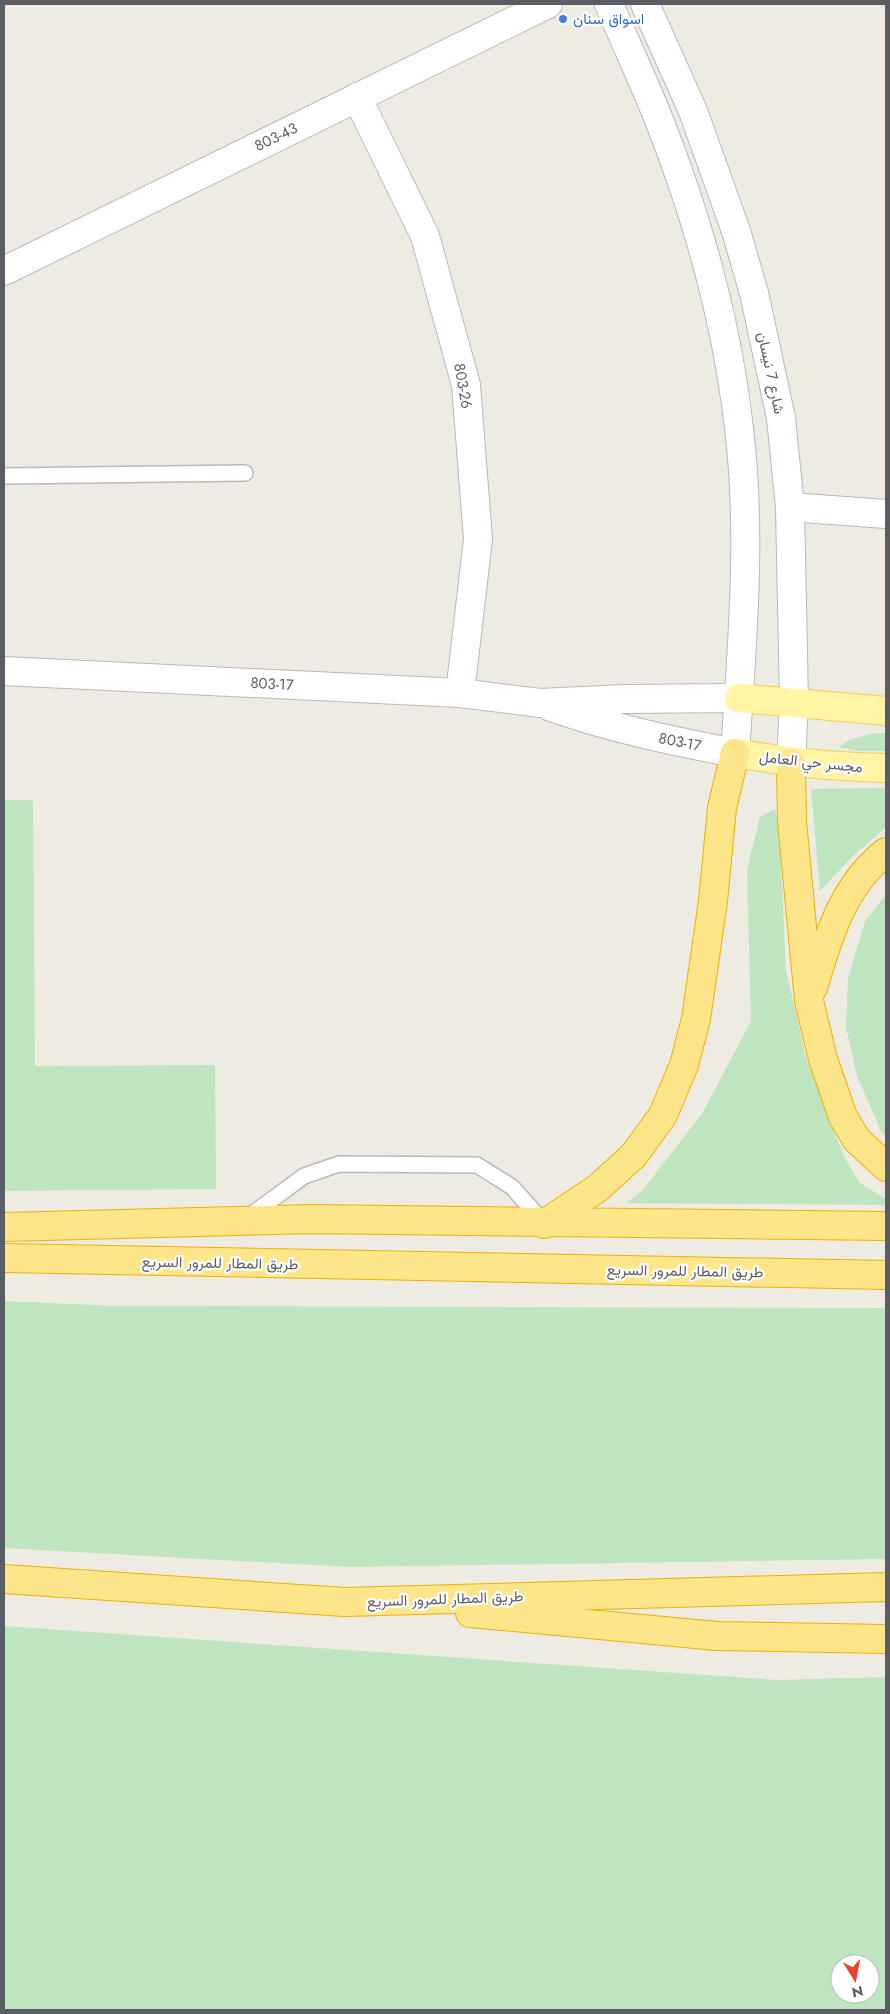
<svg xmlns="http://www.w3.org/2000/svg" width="890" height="2014" viewBox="0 0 890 2014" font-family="Jost,Vazirmatn,sans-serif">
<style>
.green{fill:#bee5c0;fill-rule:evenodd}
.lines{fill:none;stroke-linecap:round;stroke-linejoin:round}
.service-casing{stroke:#b7b9be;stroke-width:18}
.minor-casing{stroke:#b7b9be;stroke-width:30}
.tertiary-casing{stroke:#b7b9be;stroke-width:30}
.primary-casing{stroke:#f1ce57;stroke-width:30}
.motorway-casing{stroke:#edb101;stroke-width:30}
.service{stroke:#fff;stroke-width:15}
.minor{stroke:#fff;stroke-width:28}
.tertiary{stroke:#fff;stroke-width:28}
.primary{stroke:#fff5a5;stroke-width:28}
.motorway{stroke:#fce689;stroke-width:28}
.shop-dot{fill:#3f7fe0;stroke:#fff;stroke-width:2}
.labels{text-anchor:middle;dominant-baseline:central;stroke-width:4.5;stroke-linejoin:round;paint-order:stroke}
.shop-label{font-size:15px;fill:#366cbe;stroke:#fff;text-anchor:start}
.street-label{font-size:15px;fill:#5a5d63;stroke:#fff}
</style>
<rect width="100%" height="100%" fill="#edebe2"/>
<path class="green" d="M875,733h11v18h-28l-19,-4 12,-8z
M886,788v39l-35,31 -31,33 -9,-102z
M4,800h29l2,266 180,-1 1,124 -212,2z
M775,809l4,18 7,142 19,85 22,61 19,45 14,23 26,16v6l-260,-2 17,-13 60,-78 48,-91 -4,-152 13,-52z
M886,895v241l-5,-5 -24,-55 -11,-49 2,-48 17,-58z
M4,1301l112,5 770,2v251l-537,8 -345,-19z
M4,1626l774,54 108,-3v333h-882zM840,1964h30v30h-30z"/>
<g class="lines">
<defs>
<path id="service" d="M4,476l241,-3
M247,1218l57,-42 35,-12 138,1 35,22 31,35"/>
<path id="minor" d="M357,97l68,139 41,149 12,154 -18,154
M4,271l544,-267
M790,507l96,7
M4,671l456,22 80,10 85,-4 114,-1
M551,707c60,21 121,34 184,46"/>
<path id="tertiary" d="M609,4c17,40 36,80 52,121 38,97 66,199 78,303 13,107 3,218 -4,325
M645,4l48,107 43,120 18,62 27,125 9,89 4,195 -3,61"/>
<path id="primary" d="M739,698l147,13
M735,753c51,9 100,14 151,15"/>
<path id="motorway" d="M791,763l1,58 17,180 14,58 20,58 14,23 29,27
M813,988c15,-51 30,-103 73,-136
M544,1224l54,-36 36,-33 29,-40 21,-50 12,-46 17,-118 9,-93 13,-55
M4,1227l308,-8 574,7
M4,1258l882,17
M4,1579l340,23 542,-15
M470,1613l247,23 169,3"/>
</defs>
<use href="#service" class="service-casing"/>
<use href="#minor" class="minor-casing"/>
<use href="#tertiary" class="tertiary-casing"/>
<use href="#primary" class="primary-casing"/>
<use href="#motorway" class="motorway-casing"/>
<use href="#service" class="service"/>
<use href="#minor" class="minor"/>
<use href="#tertiary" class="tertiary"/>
<use href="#primary" class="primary"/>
<use href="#motorway" class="motorway"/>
</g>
<circle class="shop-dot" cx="563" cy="19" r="5"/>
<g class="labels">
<g class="shop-label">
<text x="573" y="19">اسواق سنان</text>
</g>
<g class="street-label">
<text transform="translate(276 137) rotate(-26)">803-43</text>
<text transform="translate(771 373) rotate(78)">شارع 7 نيسان</text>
<text transform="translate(463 386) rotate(80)">803-26</text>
<text transform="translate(272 684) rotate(3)">803-17</text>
<text transform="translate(680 742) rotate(11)">803-17</text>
<text transform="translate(811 762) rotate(6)">مجسر حي العامل</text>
<text transform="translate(220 1263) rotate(1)">طريق المطار للمرور السريع</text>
<text transform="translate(685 1271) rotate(1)">طريق المطار للمرور السريع</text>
<text transform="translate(445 1599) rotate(-2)">طريق المطار للمرور السريع</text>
</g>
</g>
<rect width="890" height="2014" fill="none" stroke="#5a5d63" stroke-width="10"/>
<g transform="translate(855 1979) rotate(169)"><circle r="24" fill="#ffffff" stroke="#bdbec1"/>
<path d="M0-4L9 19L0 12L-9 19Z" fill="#e8462c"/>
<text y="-8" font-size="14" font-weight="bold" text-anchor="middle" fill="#5a5d63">N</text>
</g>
</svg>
